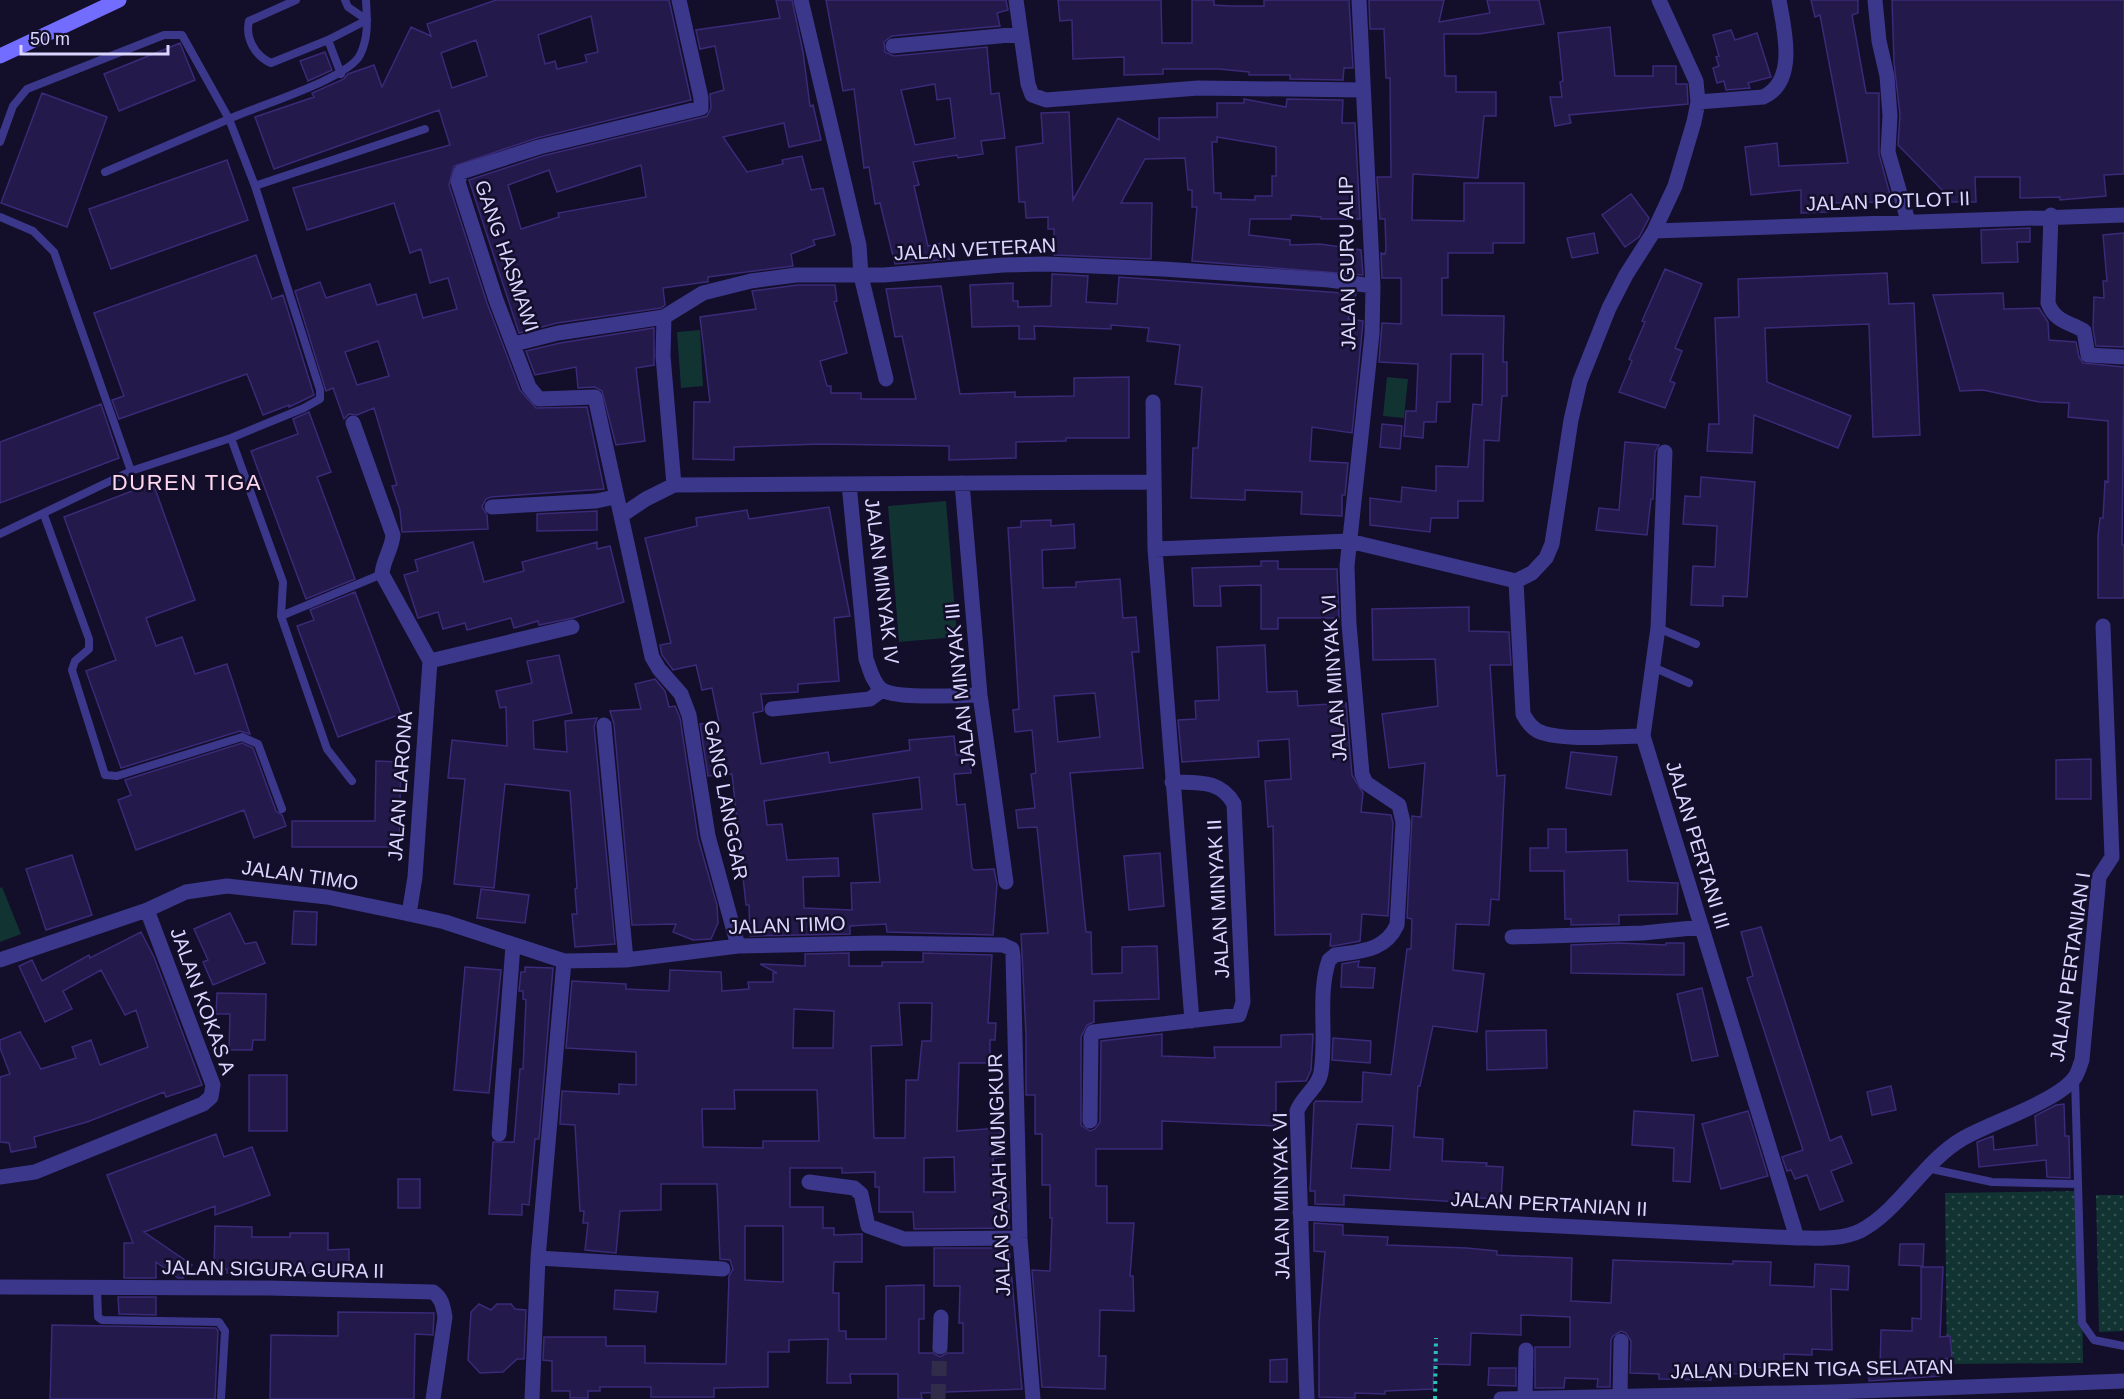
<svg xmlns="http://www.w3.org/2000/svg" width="2124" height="1399" viewBox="0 0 2124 1399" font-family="Arial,sans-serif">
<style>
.grass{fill:url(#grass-dots)}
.pitch{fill:#113332}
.building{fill:#24194b;stroke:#3a2a78;stroke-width:1.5;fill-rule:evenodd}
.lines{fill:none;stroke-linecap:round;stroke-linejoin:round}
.minor-tunnel{stroke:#312c49;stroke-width:15;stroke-dasharray:15 8;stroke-linecap:butt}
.path{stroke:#28c1b9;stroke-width:4;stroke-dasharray:3 4.5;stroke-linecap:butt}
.service{stroke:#3b378a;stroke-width:8}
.minor{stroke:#3b378a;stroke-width:15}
.tertiary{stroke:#3b378a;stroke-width:15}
.secondary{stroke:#726dff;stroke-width:15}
.labels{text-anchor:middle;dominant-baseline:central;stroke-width:5;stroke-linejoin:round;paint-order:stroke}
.street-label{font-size:20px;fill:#dbd6ff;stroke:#130e29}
.quarter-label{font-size:22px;letter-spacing:1.5px;fill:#ffd8f0;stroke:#130e29}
</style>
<defs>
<pattern id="grass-dots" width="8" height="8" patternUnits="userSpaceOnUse" patternTransform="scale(1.5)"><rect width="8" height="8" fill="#113332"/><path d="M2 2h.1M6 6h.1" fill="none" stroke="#335051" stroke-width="1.8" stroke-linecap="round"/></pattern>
</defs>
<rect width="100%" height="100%" fill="#130e29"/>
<path class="grass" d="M2081,1191l2,172 -136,1 -2,-171z
M2096,1195h28v136l-25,1z"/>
<path class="pitch" d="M700,330l3,56 -22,2 -4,-56z
M1387,377l21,2 -4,39 -21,-2z
M946,501l11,136 -58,5 -11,-136z
M2,887l19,47 -21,8v-54z"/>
<path class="building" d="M496,0h173l22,100 -154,38 -83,28 -5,19 38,118 33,87 16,18 51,-1 17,82 -113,8 -5,2 -4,8 5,8 1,14 -86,3 -2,-22 -8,-24 5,-1 -23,-77 -17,7 -8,-1 -5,5 -11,-31 -7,3 -31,-100 25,-9 6,16 44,-14 7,21 39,-11 7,24 34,-9 -9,-31 -18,5 -9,-34 -11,4 -16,-50 -87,27 -14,-42 157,-43 -11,-35 -165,59 -19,-52 59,-20 -2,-4 32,-14 4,-5 26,-9 8,22 29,-60 20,9 -4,-12zM591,16l7,36 -13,3 2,7 -30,7 -2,-8 -10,3 -7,-29zM476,40l11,36 -35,12 -11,-35zM378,341l11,35 -32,9 -12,-33z
M776,0h16l11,52 7,54 3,-1 8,35 -32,7 -5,-24 -61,14 24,35 36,-8 -1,-4 20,-4 9,34 12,-2 12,47 -22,5 2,5 -24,9 2,12 -85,11v5h-2l-43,6 2,17 -4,3 -104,15 -38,10 -50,-153 73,-24 165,-40 4,-8 -1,-14 14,-4 -9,-44 -15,3 -4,-19 84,-12zM641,165l5,32 -88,16 1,4 -38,12 -13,-44 41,-15 8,22z
M826,0h180l2,10 -11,3 3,13 -108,10 -8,6 1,10 9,4 93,-9 4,47 8,-1 6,45 -24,3 2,13 -25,4 -1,-3 -44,7 6,23 -5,1 14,60 18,-4 4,17 -55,5 -15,-61 -5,1 -6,-37 -5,1 -10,-79 -11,2zM935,84l2,16 13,-2 5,40 -40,7 -14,-55z
M1058,0h103l1,43h30v-43h22v5l16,1h34v-6h85l4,68h-9l-1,12 -53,-1v-4h-41v-3l-30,-3h-56v5l-39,1v-18l-51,2 -1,-39 -12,1z
M1369,0h75l-5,22 51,-9 -3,-13h52l5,24 -65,10h-35l1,42h11v16h40v24h-12l-6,62 -65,-4 -1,46 52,1v-38h60v60h-31v10h-45v25h-6v37l62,1 -1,46h4v34h-5l-3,45 -15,-1 -1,61h-25v17h-27l-1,14 -60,-7v-27l31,4 1,-15 34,4v-25l32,1 5,-63 9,1 1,-51h-32l-1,48h-13l-1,20h-12l-1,16 -19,-2 2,-25h10l2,-47 -39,-2 3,-39 19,1v-46h-19l-1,-25 4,1 1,-5 -1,-30h-5l-3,-42h14l-1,-99h-4l-2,-49h-14z
M1811,0h47v13l-6,2 14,78h13v61l13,48 -64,1v9l-27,1v-23l-50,5 -6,-48 32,-4 2,23 69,-3 -28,-148 -5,2z
M1892,0h232v174l-20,1 2,21 -46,4v-3l-40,1v-21h-45l1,25h-28v-6l-50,-51 2,-30 -6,-53z
M1610,27l5,49h38v-10h23v18h11l1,20 -119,11 2,8 -16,3 -5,-29h12l-2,-15 3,-1 -5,-48z
M1731,30l4,10 22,-7 14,44 -23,6 2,5 -24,2 -2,-9 -7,2 -4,-15 6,-2 -3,-9 3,-1 -6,-21z
M180,43l15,37 -76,31 -15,-37z
M325,52l7,18 -24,11 -8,-20z
M42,93l65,24 -40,110 -66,-24z
M1244,99l42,8 1,-8 56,1 -1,23h13l5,96h-39v-2l-30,-2v4h-41l-1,16 41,5v5l30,-1 41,6 2,25 -171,-14 5,-54h-5v-17h-4l-3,-32 -40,1 -24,44h31l-1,56 -97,-4v-26h-6v-12l-22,1 -1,-16h-6l-3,-55 27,-4 -2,-30 28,-1 4,88 45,-82 41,22v-22l58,-1v-14h27zM1217,137l59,10v29h-4v20h-17v4l-34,-1v-6h-7l-2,-51h5z
M227,160l21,60 -137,49 -22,-60z
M1631,194l18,24 -10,19 -14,10 -23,-32z
M2030,228v14h-13l1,20 -36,1 -1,-33z
M1594,233l4,20 -26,5 -5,-20z
M2124,233v114l-28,-1 -3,-18 1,-31 10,1 -1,-17h4l-4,-46z
M256,255l16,44 11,-4 31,100 -25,12v-2l-26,10 -16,-41 -128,45 -7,-19 12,-4 -30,-83z
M1665,269l37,15 -27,64 7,3 -12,30 5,2 -10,25 -46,-16 13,-31 -3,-2 16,-37 -3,-1z
M1887,273l2,31 25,-1 6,132 -47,2 -4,-113 -104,4 2,54 84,34 -13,32 -84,-33 -2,38 -45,-2 2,-27h10l-4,-106 24,-1 -1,-38z
M1052,274l36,2 -2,26 31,2 2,-27 237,17 -8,25 15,2 -1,12 -10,100 -40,-6 -2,34 38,2 -3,32h-3v21l-41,-2 1,-22 -57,-2v10l-54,-2 2,-50h5l4,-61 -27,-3 5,-39 -33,-4 2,-13 -38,-3v4l-77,-3 1,13h-16v-13l-47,1 -2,-42 43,-2v18h5v6l33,-1z
M797,285h38l2,16 -3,1 13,51 -27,8 7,25h4v7h30v6h55l-14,-63 -7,1 -9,-48 55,-3 19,108 55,-2v5l59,-1v-18l55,-1v61h-63v3l-50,1v16l-67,2v-14l-128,-2 -87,3v13l-41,-1 1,-57h16l-10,-85 56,-8 -4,-18z
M2003,293l1,16 35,-1 9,14 1,18 27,2 3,15 4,6 41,4 -2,178h2v53h-26v-62l2,-18h3l2,-37 3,1v-61l-40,-4 1,-14 -30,-1 -56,-12 -23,1 -27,-96z
M654,328v37l-18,3 9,73 -29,4 -14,-54 -7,-4 -17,1 -2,-21 -41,8 -9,-24 34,-8z
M101,404l18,54 -119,45v-61z
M309,412l22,60 -14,5 38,102 -49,20 -55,-148 47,-17 -5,-15z
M1382,424l20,2 -2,23 -20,-2z
M1625,442l34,3 -4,7 -2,47h-2l-4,36 -51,-5 3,-22 20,2z
M1701,477l54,5 -8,115 -24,-1v10l-32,-1 2,-39 22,1 2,-41 -34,-2 2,-28 15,1z
M153,483l42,117 -49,18 10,28 26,-9 13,37 32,-10 23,70 -10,-3 -119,37 -35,-97 30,-11 -52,-143z
M829,507l21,109 -16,2 5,63 -41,3v8l-37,2 2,17 -10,2 8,51 67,-12 2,11 80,-13 -1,-10 45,-4 2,19 13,-1 2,19 -17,1 3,31 8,-1 7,64 2,2 20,-1 3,15 -4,51 -106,-3 -1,-8 -36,2v8l-100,2 -1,-31h-3l-14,-131 -24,2 -8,-52 19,-2 -7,-34 -10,2 -6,-25 -23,5 -11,-15 -2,-10 11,-2 -26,-105 52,-12 -1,-8 51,-8 2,9zM919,777l3,32 -49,5 7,68 -29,1 1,27 -48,-2 -1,-31 36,-1 -1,-18 -51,2 -5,-36 -15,1 -3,-24z
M597,511v19l-60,1v-17z
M1051,520v6l23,-2 1,24 -33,2 1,38 33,-1v-5l44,-3 3,39 13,-1 3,35h-7l11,116 -73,5 16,159h5l1,42 30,-1v-26l35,-1 2,53 -65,2v21l-7,3 -6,12v88l9,6 5,-2 5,-7 1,-81 61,-7v22l53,2 -1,-11h67v-12l32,-1v3l-2,33 -5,11 -30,1v44l-114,-5v28h-66v37h11v37h27l-4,53h3l1,35 -34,-1 -1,46h7l-1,33 -63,-2 -10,-117 18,1 2,-53h-2v-33h-8v-51h-7v-39h-9v-60l-5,-101 27,-1 -11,-106 -19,1 -2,-18 19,-2 -4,-34 5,-1 -4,-43 -17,2 -2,-22 6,-1 -11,-181 13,-1v-6zM1095,693l5,44 -42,5 -4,-46z
M473,542l11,40 40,-11 -2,-9 75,-20v7l13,-3 14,56 -51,16 -34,7 -1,-4 -24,7 -3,-10 -44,12 -2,-7 -22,6 -5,-17 -20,6 -14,-43 14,-4 -3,-11z
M1261,561h17v8h59l2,49h-61v11h-17v-44l-41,1 1,20h-27l-2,-38 69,-2z
M355,592l46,122 -63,23 -41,-111 17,-6 -4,-10z
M1469,607v24l40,1 2,33h-21l7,111 8,-1 -6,125 -8,-1 -2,26 -33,-1 -3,46 31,4 -7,58 -44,-6 -13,60h-2l-4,51 29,2 -1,22 45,2 -1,3 17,1 -2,32 -41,-2v5l-116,-7v10l-29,-1v-13h-5l4,-88 2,-2 46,1 1,-30 28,3 16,-126h4l1,-30 -5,-1 5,-102 9,1 4,-54 -36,5 -7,-54 56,-8 -3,-47 -62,1 -1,-51zM1357,1124l36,2 -3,44 -39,-2z
M1265,645l2,47 30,-1 1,15 48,-3 6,72 11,18 -2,19 30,3 2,8 -5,93 -26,-2 -2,27 -27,5h-3l1,-12 -56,1 -2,-109 -5,1 -3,-46 26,-2 -2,-40 -31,2 1,16 -77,5 -4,-42 18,-1 -1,-18 24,-1 -2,-53z
M559,655l13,58 -39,8 1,28 33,3 -2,-31 32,-3 -3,8 21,218 -40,3 -3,-33h5l-2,-25 2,-1 -7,-97 -65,-7 -11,104 -40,-4 11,-105 -17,-1 4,-38 55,6 -1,-39 -6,1 -4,-17 36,-8 -5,-22z
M655,679l10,12 4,16 6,-1 5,12 18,120 19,67 1,18 -7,16 -18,1 -20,-8 3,-8 -44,1 -18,-201 -4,-13 31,-2 -6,-25z
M242,743l11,5 23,63 6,4 4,11 -32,12 -10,-28 -108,40 -18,-50 13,-5 -6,-15z
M1571,752l46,5 -6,38 -45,-7z
M2091,759v40h-35v-39z
M376,761l25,1 -2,85h-107v-26h83z
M1548,829h18v23l61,-2 1,31 50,2 -1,31 -58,1v9l-48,1v-6h-6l-1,-48h-34v-23h18z
M1160,853l4,53 -35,4 -5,-54z
M72,855l20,60 -46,15 -20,-61z
M481,889l48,6 -4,28 -48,-5z
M294,911l23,1 -1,33 -24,-1z
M230,913l15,31 11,-2 9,21 -52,22 -10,-23 5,-2 -14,-31z
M1761,927l69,214 11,-5 11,27 -21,8 12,30 -23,9 -13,-35 -12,4 -4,-9 -4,1 -5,-14 21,-7 -56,-172 6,-2 -12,-44z
M141,932l13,25 48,128 -36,12 -2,-5 -77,30 -53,15 2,10 -25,5 -2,-9 -9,-1v-65l10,-3 -10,-26v-8l20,-8 21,37 35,-11 -4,-11 19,-7 9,25 48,-18 -12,-37 -11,5 -24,-45 -38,21 9,18 -27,13 -26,-56 13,-6 10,21 47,-26 1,3z
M1619,943l47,2v-2h18v32l-113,-2v-28z
M849,953v13h33v-4h41v-9l69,2 -4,68h8l-1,17h-5v23h-31l-2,68 43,-3 2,29 -9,1 2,34h14v36l-95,1 -1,-17h-34v-25h-4v-15l-33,1v-5h-52v39h33v21h11v7l28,-1v28h-28l-1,31h6v38h7v8h40v-53l38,-1v34h-5v34h14l7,4 7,-4h16v-30h-4l1,-37h-26v-38h75l13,141 -101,4 1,6h-24v-25h-48l1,9h-24l1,-44 -39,1v12h-21v35l-54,1v9h-63v-10h-51v4h-12v7h-18v-7h-18v-30l-9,-1 1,-23h62v9h39v17l81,1 3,-88 4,-7 -3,-9 -10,-1 -3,-75h-56v26l-41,1 -4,42 -31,-3 3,-27h-5l1,-12h-4l-5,-86 -15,-1 2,-33 57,3v-10l17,1v-33l-70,-4 6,-67 54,3v5l43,2 1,-21 51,2 1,19 27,-2 -1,-7h25v-9h4l-17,-9 45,2v-12zM899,1003h33l-1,38h-9l-4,39h-12l-1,58h-31l-3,-92 31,-1zM794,1009l40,2 -1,37h-40zM734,1090h83l2,51h-56v7l-60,-1 -1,-38h33zM954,1157l1,35h-31v-34zM745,1226h38v56l-38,-2z
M1359,961l-1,6 17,1 -2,20 -32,-1 1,-23z
M465,967l36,3 -12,123 -35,-3z
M525,967l28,1 -14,171h-4l-6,66 -7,-1v11l-33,-1 4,-72h21l6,-73h3l3,-69 -3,-1v-8h-4l2,-19h4z
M1702,988l16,68 -26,5 -15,-67z
M217,993l49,1 -1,46h-12l-1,10h-23l1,-36h-14z
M1546,1030l1,38 -60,2 -1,-39z
M1333,1038l38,3 -1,22 -38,-3z
M249,1075h38v56h-38z
M1891,1086l5,24 -24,5 -5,-23z
M2064,1104l1,32h4l1,42 -23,-1 -1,-17 -67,7 -2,-25 16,-6 1,14 43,-5 -2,-29 21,-11z
M1634,1111l60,4 -4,67 -17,-1 1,-33 -42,-3z
M1748,1111l20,65 -47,13 -19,-65z
M216,1134l8,23 28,-10 18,48 -55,20v-9l-71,26 48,33 -9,13h-5l-22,-16v16h-32v-35h9l-26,-68z
M398,1179h22v29h-22z
M1314,1223l29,2v10l45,2 -1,8 80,3 30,3v4l75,3 -1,43 40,2 2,-43 120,4v-3l38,1 -1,23 44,2 1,-23 34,2 -1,24 -17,-1 1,61 -20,-1v6l-28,-1v14l-39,-1 -1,7 -33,-1v7l-52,-1v-5l-29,-1 1,-32 -5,-8 -5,-2 -8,5 -2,4 -1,47h-13l1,-8 -33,-1 -1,10h-29v-41h35v-30l-49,-2v20l-50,-2 -1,32 -36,-1 -1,25 -48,2v3l-30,-1v5l-36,-1v-74l6,-71 -11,-1z
M215,1226l37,1v10h38v-4h38v17l21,-1v23l-59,1v-4l-63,4v-4h-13z
M1900,1244h24l-1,22 -24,-1z
M1921,1267h22l-3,70 10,-1 2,22 -13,1 1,17 -71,5v-14h11l1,-37 31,1v-13l9,1z
M615,1290l43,2 -2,20 -42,-3z
M118,1297h38v18l-37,-1z
M479,1304l12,6 6,-6h14l4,5 11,1 -2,49h-7l-14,13 -23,1 -12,-13 3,-48z
M338,1312l96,1 -1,22 -18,-1 -1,65h-144l1,-64 67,1z
M52,1325l164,3 2,3 -3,68h-165z
M1287,1359v23h-17v-22z
M1489,1368h27v18l-28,-1z"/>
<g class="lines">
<path class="minor-tunnel" d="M938,1399l2,-52"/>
<path class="path" d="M1435,1399l1,-61"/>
<path class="service" d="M296,0l-47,21c-4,17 6,35 22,42l57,-23 39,-20
M345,0l3,7 19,13
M328,40l13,34
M0,142l13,-36 14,-17 137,-54h18l47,84c28,-13 119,-40 131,-64 9,-18 7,-36 6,-55
M105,172l124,-53 26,67 65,204v9l-16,9 -73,30 -100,33
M255,186l170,-57
M0,217l33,14 21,21 77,219 -131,63
M231,438l52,144 -2,34 46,133 25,32
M44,515l45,124v10l-14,12 -3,9 33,105 12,1 125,-39 16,7 24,65
M281,616l101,-42
M1658,628l38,16
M1653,667l36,16
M2075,1078l7,245 12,17 30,6
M1927,1168l65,14 86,2
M97,1288l1,29 4,3 117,2 6,9 -4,68"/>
<path class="minor" d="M679,0l22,98v10l-162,39 -78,25 -3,10 38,118 33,87 10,12 56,-2 57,260 7,12 22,25 8,21 19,121 30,110
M801,0l58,245 2,31 25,103
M1016,0l12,84 4,11 14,5 152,-12 165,2
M1875,0l4,41 8,35 3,40 -2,36 20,69
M893,46l127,-12
M1698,102l65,-5c35,-15 21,-69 16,-97
M2051,215l-3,88c7,19 21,19 36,28l4,24 36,2
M1654,231l470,-16
M514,344l44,-11 106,-16
M1153,402l2,147 37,472
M353,423l40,112c-1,14 -10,25 -11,39l48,87 -15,216 -6,37
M1665,452l-7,176 -15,108 154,502
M962,483l18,212 26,187
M849,484l17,175c4,10 6,22 15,30 13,11 79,6 99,6
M674,485l-11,-129 1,-39 39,-24 48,-12 45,-6h88l119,-10 42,-1 118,5 166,11 44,6
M492,507l104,-6 19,-4
M622,515l24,-16 28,-14 480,-3
M1155,549l194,-8 167,40 16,-8 14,-15 6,-14 19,-124 9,-39 29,-73 17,-33 28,-44 21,-45 19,-64 4,-20 -2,-21 -37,-81
M1516,581l7,133c5,9 10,16 20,19 24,8 73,3 100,3
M2103,626l9,231
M430,661l142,-34
M772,709l98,-10 12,-9
M604,725l22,235
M1512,937l131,-4 59,-6
M0,960l147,-50 39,-18 41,-6 100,11 82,17 36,8 119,39 62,-1 112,-14 138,-3 127,2 9,4 1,7 7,282 13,161
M1090,1121l1,-84 2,-5 146,-17 4,-13 -9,-198c-14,-25 -37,-21 -62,-22
M499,1134l14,-189
M0,1177l35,-5 168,-68 8,-7 2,-12 -66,-175
M809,1182l45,6 7,6 7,32 36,13 116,-1
M1300,1213l497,25c21,0 44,2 63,-7 39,-20 63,-69 102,-92 27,-16 97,-38 113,-62 3,-4 5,-12 7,-17l17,-183 13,-20
M538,1258l185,11
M0,1287l269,1 164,4c9,6 10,14 12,25l-12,82
M940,1347l1,-30
M1620,1395l1,-54
M1525,1398l1,-48
M532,1399l6,-141 26,-297
M1307,1399l-10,-288c5,-14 22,-24 24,-39 6,-36 -4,-78 8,-112l6,-5c26,-4 50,-4 62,-30l6,-103 -4,-17 -33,-22 -4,-9 -13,-150 -2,-58 25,-232 1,-48 -14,-286"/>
<path class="tertiary" d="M1501,1399l331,-7 292,-11"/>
<path class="secondary" d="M0,56l119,-56"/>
</g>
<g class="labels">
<g class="street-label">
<text transform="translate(1888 201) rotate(-2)">JALAN POTLOT II</text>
<text transform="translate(975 249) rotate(-3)">JALAN VETERAN</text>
<text transform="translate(507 256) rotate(71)">GANG HASMAWI</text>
<text transform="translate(1347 263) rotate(-91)">JALAN GURU ALIP</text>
<text transform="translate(882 581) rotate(83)">JALAN MINYAK IV</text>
<text transform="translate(1334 678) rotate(-94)">JALAN MINYAK VI</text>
<text transform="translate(960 685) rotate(-96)">JALAN MINYAK III</text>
<text transform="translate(400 786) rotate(-86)">JALAN LARONA</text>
<text transform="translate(726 800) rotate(79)">GANG LANGGAR</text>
<text transform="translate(1698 845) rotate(73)">JALAN PERTANI III</text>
<text transform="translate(300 875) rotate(8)">JALAN TIMO</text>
<text transform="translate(1218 899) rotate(-93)">JALAN MINYAK II</text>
<text transform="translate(787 925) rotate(-2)">JALAN TIMO</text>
<text transform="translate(2070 967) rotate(-82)">JALAN PERTANIAN I</text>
<text transform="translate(203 1001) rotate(70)">JALAN KOKAS A</text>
<text transform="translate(999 1175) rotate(-92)">JALAN GAJAH MUNGKUR</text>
<text transform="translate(1281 1196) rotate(-91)">JALAN MINYAK VI</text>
<text transform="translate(1549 1204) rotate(3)">JALAN PERTANIAN II</text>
<text transform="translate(273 1269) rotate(1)">JALAN SIGURA GURA II</text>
<text transform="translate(1812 1369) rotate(-1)">JALAN DUREN TIGA SELATAN</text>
</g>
<g class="quarter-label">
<text x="187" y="482">DUREN TIGA</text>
</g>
</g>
<path d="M21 45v9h147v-9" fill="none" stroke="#dbd6ff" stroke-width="3"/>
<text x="30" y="45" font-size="18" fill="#dbd6ff" stroke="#130e29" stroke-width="4.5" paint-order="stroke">50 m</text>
</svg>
